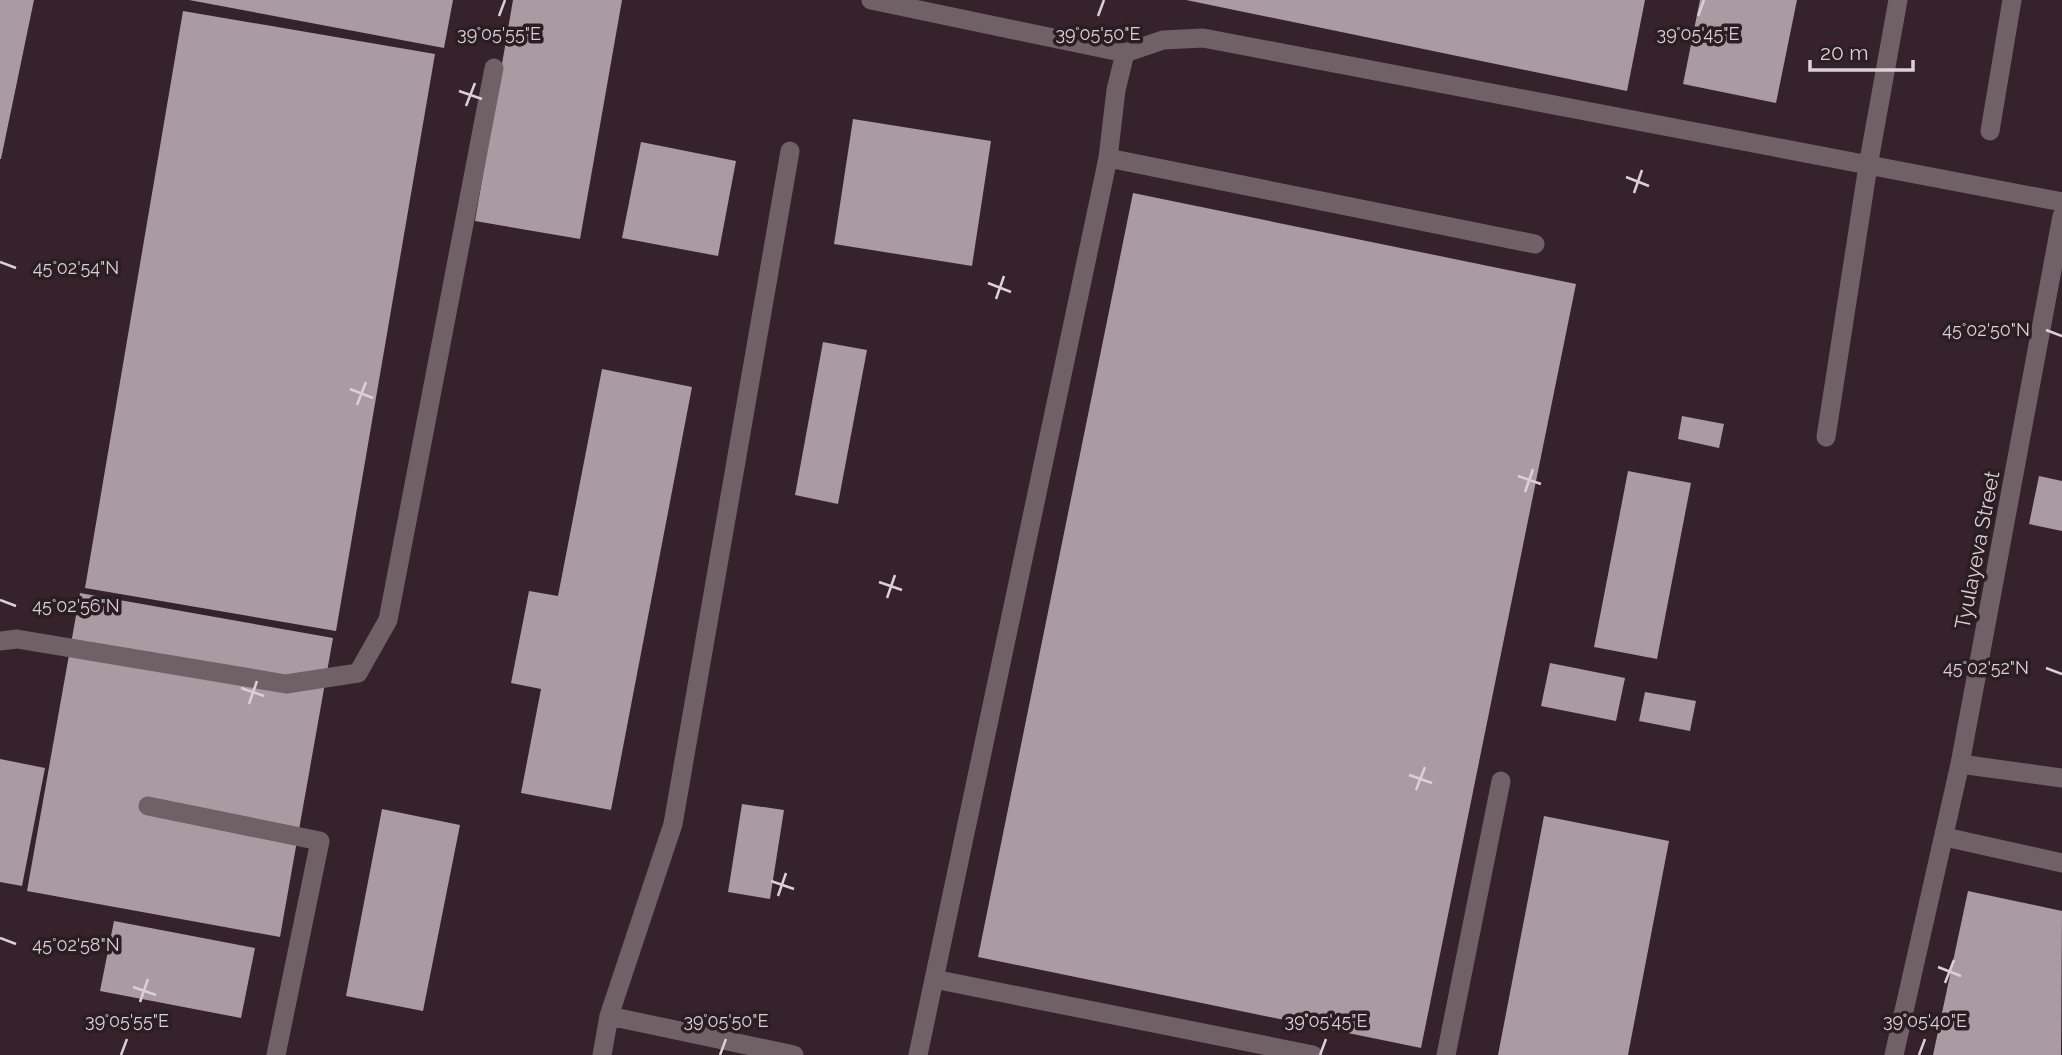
<svg xmlns="http://www.w3.org/2000/svg" width="2062" height="1055" viewBox="0 0 2062 1055" font-family="Raleway,sans-serif">
<style>
.built{fill:#35222b}
.building{fill:#aa9aa1}
.lines{fill:none;stroke-linecap:round;stroke-linejoin:round}
.service{stroke:#706167;stroke-width:19}
.minor{stroke:#706167;stroke-width:19}
.ticks{fill:none;stroke:#dad1d5;stroke-width:2.5}
.labels{text-anchor:middle;dominant-baseline:central;stroke-width:7;stroke-linejoin:round;paint-order:stroke}
.street-label{font-size:21px;fill:#dad1d5;stroke:#2a1e23}
.ticks-label{font-size:18px;text-anchor:middle;fill:#dad1d5;stroke:#2a1e23;stroke-width:7;stroke-linejoin:round;paint-order:stroke}
</style>
<rect width="100%" height="100%" fill="#2a1e23"/>
<path class="built" d="M0,0h2062v1055h-2062z"/>
<path class="building" d="M0,0h34l-33,159h-1z
M189,0h264l-9,48z
M513,0h109l-42,239 -105,-18z
M1186,0h459l-18,91z
M1700,0h97l-21,103 -93,-19z
M183,11l252,43 -99,577 -251,-43z
M853,119l138,22 -19,125 -138,-22z
M641,142l95,19 -18,95 -96,-18z
M1133,193l443,91 -155,764 -443,-91z
M823,342l44,8 -29,154 -43,-9z
M602,369l90,18 -81,423 -90,-17 20,-104 -30,-6 18,-92 29,5z
M1682,416l42,8 -5,24 -41,-9z
M1628,471l63,12 -34,176 -63,-12z
M2039,476l23,5v50l-33,-7z
M80,593l253,45 -53,299 -253,-46z
M1550,663l75,15 -9,43 -75,-15z
M1645,692l51,9 -6,30 -51,-10z
M0,759l45,9 -23,118 -22,-4z
M742,804l42,6 -14,89 -42,-7z
M382,809l78,16 -37,186 -77,-15z
M1544,816l125,25 -41,214h-130z
M1968,891l94,20 -1,144h-128z
M114,921l141,27 -14,70 -141,-27z"/>
<g class="lines">
<path class="service" d="M871,0l254,53 -9,37 -8,68 -190,897
M1125,53l38,-13 40,-2 859,164
M1990,131l22,-131
M1108,158l427,86
M1826,437l42,-271 30,-166
M0,641l17,-2 269,45 72,-11 30,-53 106,-552
M1960,764l102,14
M148,806l172,35 -44,214
M1945,837l117,26
M934,979l379,76
M609,1016l185,39
M602,1055l7,-39 64,-192 117,-673
M1446,1055l55,-274"/>
<path class="minor" d="M1894,1055l66,-291 102,-548"/>
</g>
<path class="ticks" d="M499,16l6,-16M1098,16l6,-16M1698,16l6,-16M459,91l23,8M466,106l9,-23M1626,177l23,9M1634,193l8,-23M0,262l16,6M988,283l23,9M996,299l8,-23M2046,330l16,6M350,389l23,9M357,405l9,-23M1518,476l23,8M1525,492l8,-23M879,582l23,8M887,598l8,-23M0,600l16,6M2046,668l16,6M241,688l23,8M249,704l8,-23M1409,775l23,8M1416,790l9,-23M771,881l23,8M778,896l8,-23M0,938l16,6M1938,967l23,9M1945,983l9,-23M133,987l23,8M140,1002l8,-23M121,1055l6,-16M720,1055l6,-16M1320,1055l6,-16M1919,1055l6,-16"/>
<g class="labels">
<g class="street-label">
<text transform="translate(1977 550) rotate(-79)">Tyulayeva Street</text>
</g>
</g>
<g class="ticks-label">
<text x="499" y="40">39°05'55"E</text>
<text x="1098" y="40">39°05'50"E</text>
<text x="1698" y="40">39°05'45"E</text>
<text x="76" y="274">45°02'54"N</text>
<text x="1986" y="336">45°02'50"N</text>
<text x="76" y="612">45°02'56"N</text>
<text x="1986" y="674">45°02'52"N</text>
<text x="76" y="951">45°02'58"N</text>
<text x="127" y="1027">39°05'55"E</text>
<text x="726" y="1027">39°05'50"E</text>
<text x="1326" y="1027">39°05'45"E</text>
<text x="1925" y="1027">39°05'40"E</text>
</g>
<path d="M1810 60v10h103v-10" fill="none" stroke="#dad1d5" stroke-width="3.5"/>
<text x="1820" y="60" font-size="21" fill="#dad1d5" stroke="#2a1e23" stroke-width="5" paint-order="stroke">20 m</text>
</svg>
